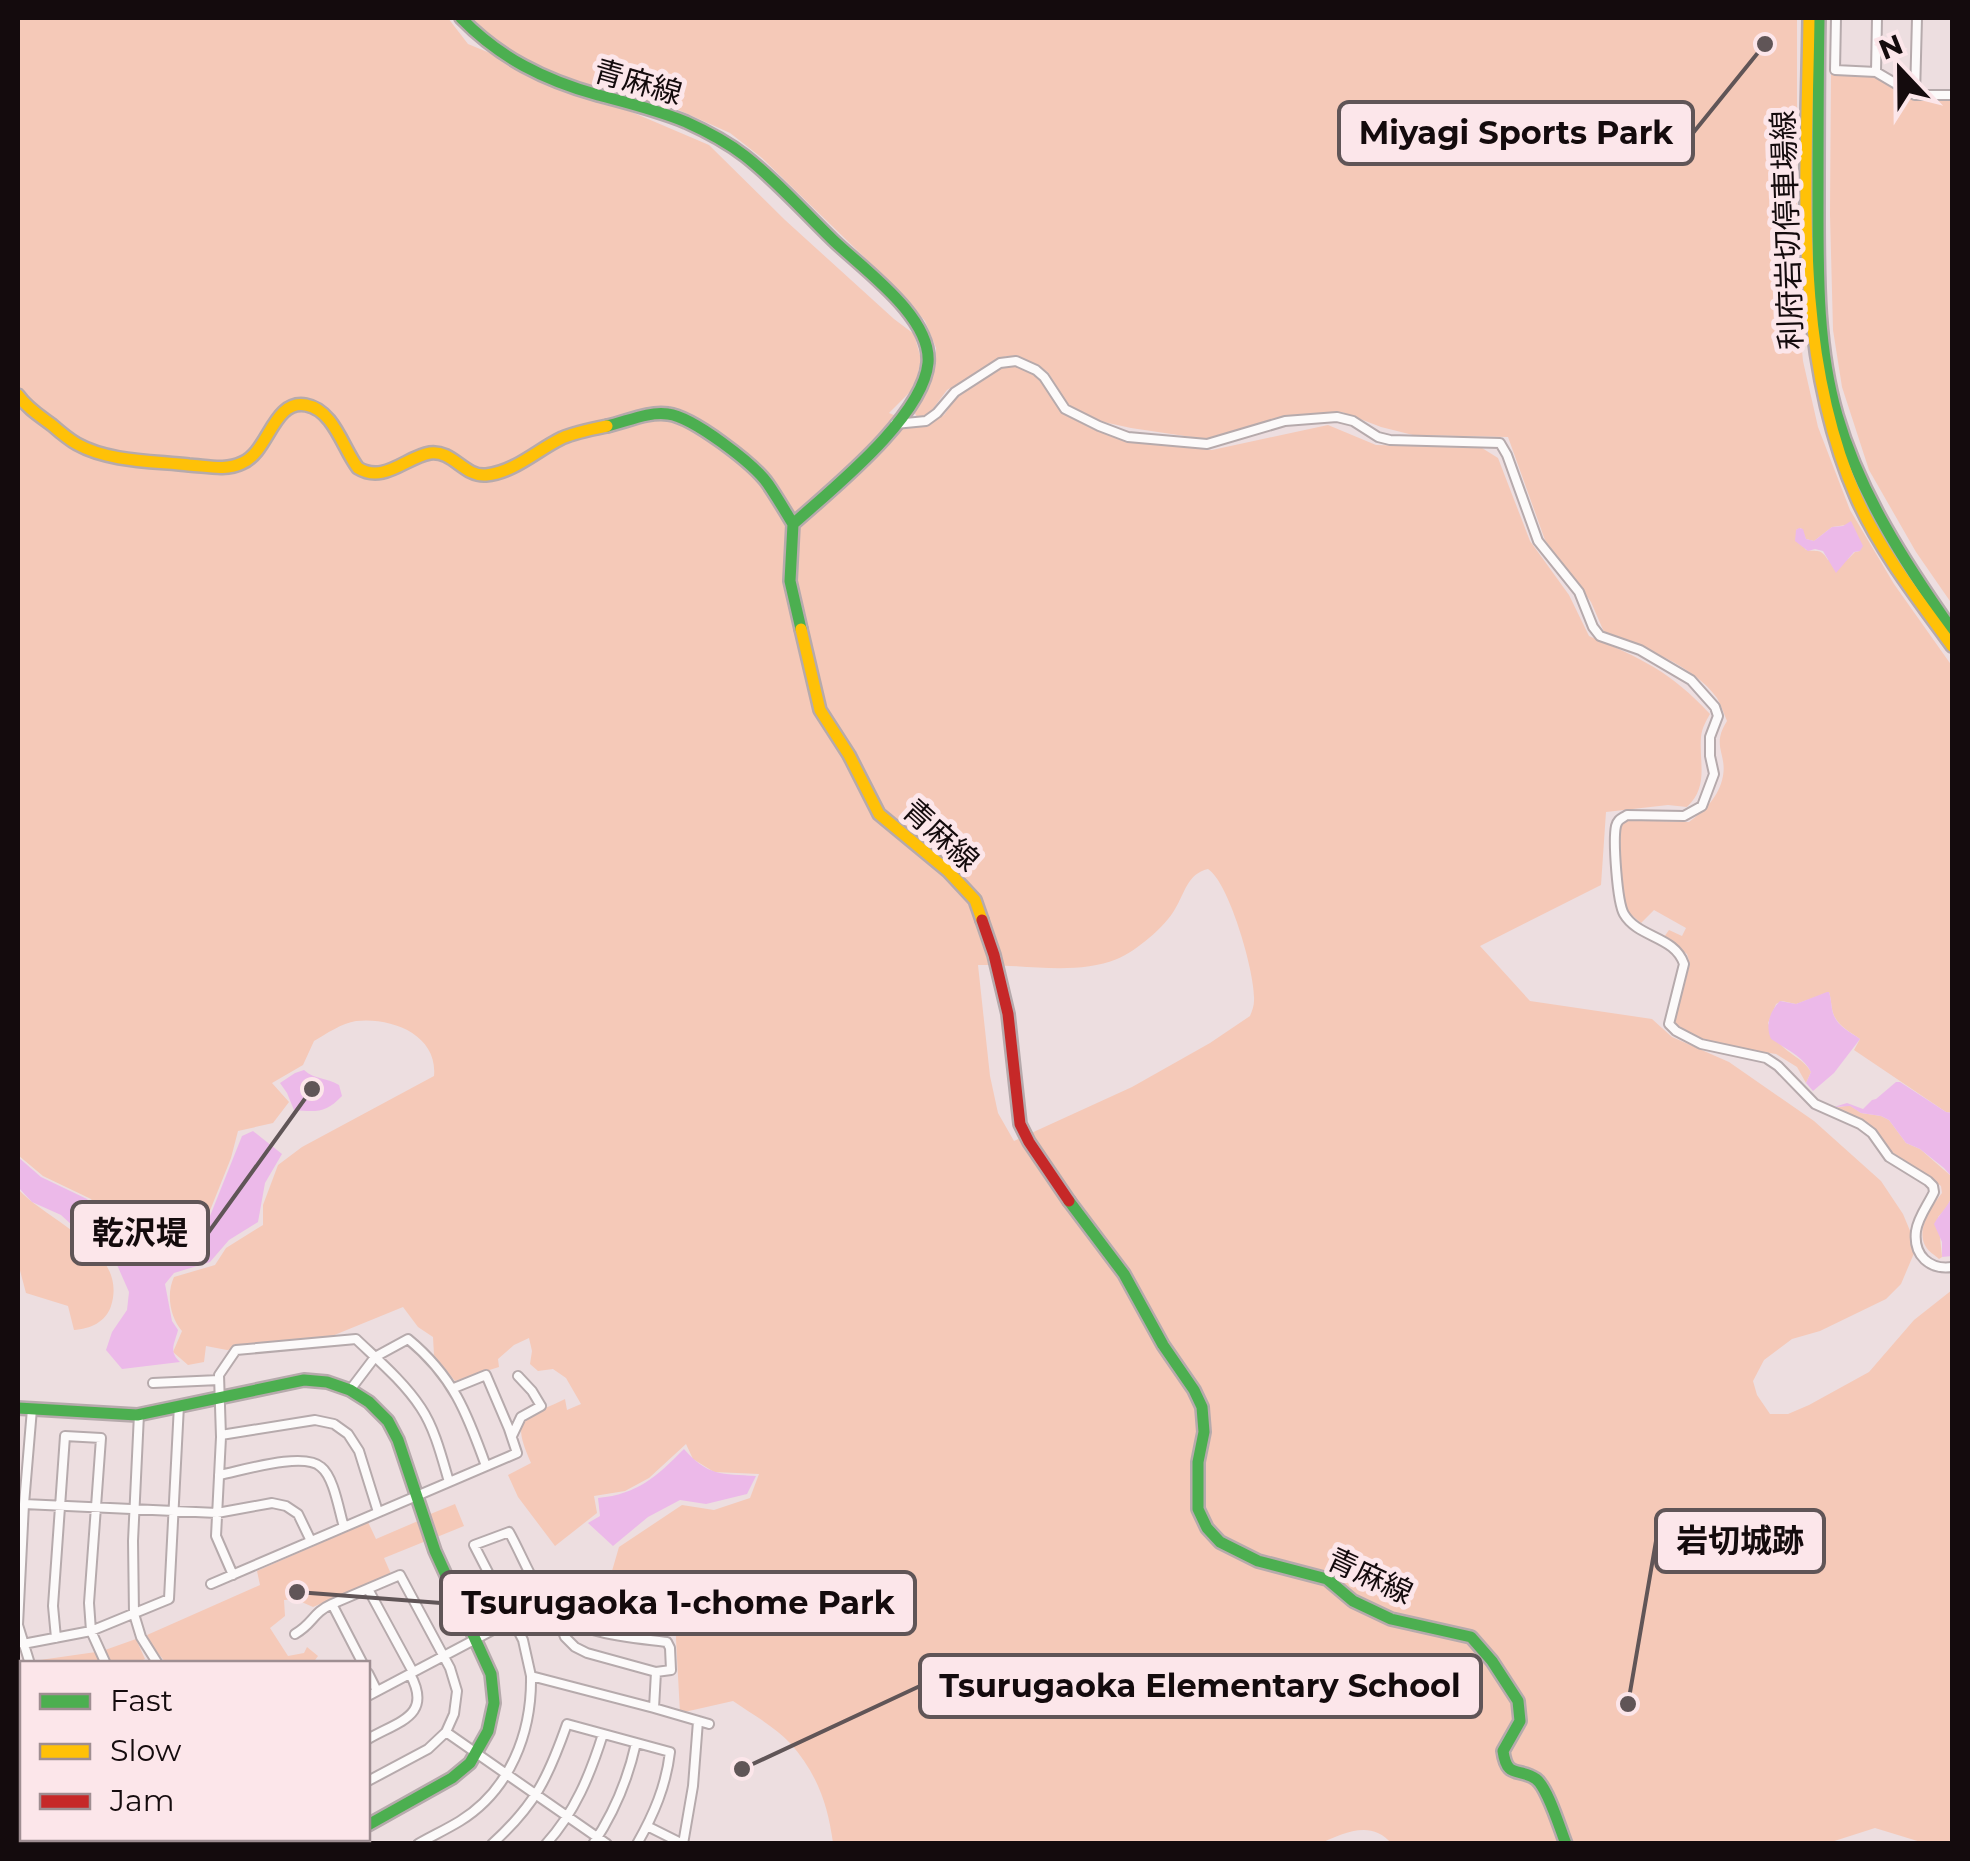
<svg xmlns="http://www.w3.org/2000/svg" width="1970" height="1861" viewBox="0 0 1970 1861" font-family="Montserrat,'Noto Sans JP',sans-serif">
<style>
.green{fill:#f5c9b8;fill-rule:evenodd}
.water{fill:#ecb9e9}
.lines{fill:none;stroke-linecap:round;stroke-linejoin:round}
.street-casing{stroke:#b6aaac;stroke-width:12}
.fast-casing{stroke:#b6aaac;stroke-width:16}
.slow-casing{stroke:#b6aaac;stroke-width:16}
.jam-casing{stroke:#b6aaac;stroke-width:16}
.street{stroke:#fcfafa;stroke-width:8}
.fast{stroke:#4caf50;stroke-width:11}
.slow{stroke:#ffc107;stroke-width:11}
.jam{stroke:#c62828;stroke-width:11}
.labels{text-anchor:middle;dominant-baseline:central;stroke-width:10;stroke-linejoin:round;paint-order:stroke}
.street-label{font-size:30px;fill:#140b0d;stroke:#fce6ea}
.leader{fill:none;stroke:#605557;stroke-width:4}
.callout-dot{fill:#605557;stroke:#fce6ea;stroke-width:4}
.callout{fill:#fce6ea;stroke:#605557;stroke-width:4}
.callout-label{font-size:32px;text-anchor:middle;font-weight:bold;fill:#140b0d}
</style>
<rect width="100%" height="100%" fill="#eddee0"/>
<path class="green" d="M18,18h430l20,26 76,31 -43,-25 -30,-32h1326v282l6,61 15,66 32,83 44,74 58,82v447l-6,-1 -92,-62 6,-11c-11,-8 -25,-14 -28,-30 -1,-5 -1,-11 -3,-17l-33,12 -14,-3 -6,3 -8,19c4,8 9,18 15,24 11,10 20,12 28,25l-5,11 -9,-16 -21,-13 -71,-11 -30,-17 -1,-4 16,-58 -3,-10 -23,-17 5,-7 13,6 4,-8 -32,-18 -13,13 -14,-12 -7,-38 -1,-41 2,-8 7,-4 61,2c16,-12 30,-25 34,-46 4,-23 -12,-30 4,-55 -3,-7 -6,-16 -10,-23 -22,-32 -78,-53 -113,-66l-13,-30 -46,-62 -37,-103 -95,-2 -32,-8 -39,-15 -59,4 -78,23 -74,-11 -32,-7 -31,-14 -20,-35 -28,-15 -14,-1 -59,34 -18,24 -5,3h-7l-3,-5 22,-48v-16l-11,-27 -27,-31 -136,-132 -32,-25 -58,-26 -127,-32 164,70 76,75 109,99 20,15 7,25 -6,28 -26,26 30,13 25,-11 14,-20 44,-27 14,-2 27,14 19,33 28,15 36,13 86,9 116,-25 48,20 106,3 16,10 32,83 39,54 20,41c53,23 81,35 121,78 -4,7 -8,14 -9,23 -2,27 8,49 -14,70l-19,-2 -62,7 -5,73 -121,61 50,55 122,18 20,18 57,25 85,59 67,60 22,33 10,24 2,13 -14,33 -15,15 -66,32 -28,8 -28,21 -11,21 4,14 13,19h18l21,-9 60,-33 45,-52 38,-30v553h-28l-49,-15 -50,16h-433c-21,-25 -48,-11 -73,0l-486,-1c-5,-38 -16,-70 -43,-100 -15,-16 -38,-29 -57,-42l-53,12 -6,-111 -69,-7 14,-48 63,-42 32,5 36,-12 9,-24 -45,-2 -21,-13 -7,-15 -37,34 -24,13 -31,5 3,17 -42,33 -37,-49 -10,-22 23,-12c-22,-49 -6,-44 34,-64l2,11 14,-6 -15,-26 -13,-9 -15,2 -8,-7 2,-13 -3,-13 -15,7 -16,14 1,8 -44,14 -21,-26 -1,-18 -15,-10 -15,-20 -71,29 -105,14 -21,-4 -2,16 -16,3 -15,-13 9,-21c-12,-14 -16,-37 -8,-54l41,-12 11,-17 37,-23v-20l15,-40 24,-18 132,-71c4,-41 -42,-59 -78,-55 -14,2 -30,13 -42,20l-11,24 -31,18 17,19 -16,21 -35,8 -7,27 -28,70 -30,11 -27,4 -35,-14 -20,-30 -48,-23 -25,-21zM1846,525l14,26 -5,1 -7,7 -20,1c-7,-12 -11,-8 -22,-10l-10,-14v-6l5,-2 5,11 8,2 18,-14zM1208,869c21,13 48,106 46,132 0,5 -2,10 -4,15l-40,27 -78,44 -118,54 -16,-28 -8,-37 -12,-111c45,-1 97,11 139,-6 18,-7 49,-33 58,-50 10,-16 12,-35 33,-40z
M1831,74l43,1 40,23 38,1v505l-36,-52 -47,-82 -27,-83 -9,-57 -3,-116z
M1845,1106h6l10,7 20,3 8,4 17,23 14,6 31,27c4,18 0,28 -13,41l4,40 -3,2c-4,-4 -10,-7 -13,-12 -11,-17 6,-41 16,-54l-1,-7 -52,-36 -15,-20 -14,-11 -25,-11z
M18,1189c30,33 111,61 93,117 -5,16 -21,23 -37,24l-6,-24 -42,-13 -8,-30z
M455,1504l9,22 -27,11 -9,-22z
M418,1521l8,20 -42,17 7,16 -78,33 -18,-8 -11,1 1,16 -15,12 18,28 16,-3 3,-6 11,9 -5,7h-147l-13,-16 -6,-12 113,-50 -3,-14 111,-49 8,17z
M136,1639l9,20 -9,4h-26l-5,-13z
M96,1652l5,11 -66,1 -2,-3z"/>
<path class="water" d="M1851,521l12,25 -3,5 -6,1 -18,21 -13,-22 -8,-2 -7,2 -13,-10 1,-11 3,-2 4,1 3,10 8,2 18,-14 11,-1z
M1827,992h2c2,6 2,12 3,17 3,17 17,22 28,30l-26,34 -21,18 -7,-8 5,-11c-8,-16 -25,-23 -40,-33 -6,-14 -1,-28 9,-38l16,3z
M304,1070c11,10 22,7 35,15l3,11c-16,17 -25,16 -48,14l-7,-17 -7,-10 15,-10z
M1896,1082h4l46,30 6,1v73l-1,-10 -7,-8 -24,-19 -14,-6 -17,-23 -8,-4 -20,-3 -11,-7 -16,1 13,-4 16,6 9,-9 4,-1z
M253,1131l29,23 -17,29 -7,39 -29,18 -19,22 -36,11 -9,11 7,37 6,9c-3,13 -10,21 2,32l-58,7 -16,-19 6,-18 15,-22 2,-18 -15,-34 -17,-10 -36,-33 -29,-13 -14,-15v-30l23,20 46,22 23,32 34,15 27,-3 30,-11 7,-11 34,-85z
M1952,1196v60l-10,1v-15l-8,-18c6,-11 14,-17 18,-28z
M684,1449c23,27 38,25 72,27l-9,18 -41,10 -26,-4 -32,17 -35,29 -25,-23 12,-7 -2,-18c40,-4 58,-21 86,-49z"/>
<g class="lines">
<defs>
<path id="street" d="M1836,18l-1,52 41,2 39,23h37
M1876,72l1,-54
M1915,95l2,-77
M895,424l31,-3 11,-8 18,-21 45,-29 16,-2 20,9 8,7 21,32 34,17 29,11 79,7 78,-23 52,-4 16,4 25,16 12,3 110,3 7,12 31,86 41,51 14,35 7,9 40,14 51,30 24,27 3,9 -8,21v19l4,18 -12,32 -18,10 -57,-1c-6,4 -9,4 -11,11 -3,14 1,76 8,88 14,24 51,22 60,50l-15,60 7,7 25,13 65,14 12,8 37,38 45,20 12,9 17,24 39,24 5,5 1,6c-6,13 -16,25 -18,39 -3,25 14,39 36,36
M153,1383l66,-3
M350,1390l25,-33 33,-18c45,37 59,74 78,127
M139,1414l-6,127 1,73 7,23 17,27
M221,1435l94,-15 19,4 14,10 11,17 19,61
M512,1436l9,-19 20,-11 -9,-15 -14,-15
M219,1475c22,-4 85,-24 102,-8 13,10 18,44 23,60
M24,1504l193,9 55,-10 14,3 12,8 13,27
M233,1575l-17,-39 5,-99 -2,-62 17,-25 120,-11c22,21 48,43 65,69 14,21 21,50 28,74
M211,1584l306,-131 -8,-24 -23,-54 -32,13
M368,1589l45,83
M554,1609l11,28 10,10 12,6 69,19 15,-2 -1,-22 -3,-6c-39,-5 -93,-7 -120,-40 -13,-15 -27,-51 -38,-70l-35,13 49,95 8,36 123,32
M295,1634c19,-11 17,-21 37,-30
M56,1638l-3,-32 12,-170 36,2 -12,165 2,28 15,33
M23,1644l68,-13 78,-32 10,-194
M30,1664l-12,-39 6,-121 8,-95
M363,1664l-31,-60 68,-29 50,93 7,23 -3,23 -8,18 -18,17 -60,32
M656,1672l-2,36 55,16
M368,1673l9,18
M368,1696l178,-94
M446,1732l161,112
M368,1739c31,-18 65,-23 42,-65
M18,1755l4,5
M18,1791l4,5
M647,1826l36,18
M104,1838l5,6
M205,1838l5,6
M320,1838l3,6
M18,1841l4,-5
M66,1844l3,-4 -2,-2
M263,1844l6,-6
M418,1844c14,-8 29,-15 42,-23 50,-31 72,-88 71,-145
M492,1844c43,-39 56,-66 75,-120l103,28c-4,34 -16,62 -33,92
M546,1844c29,-32 44,-69 57,-110
M593,1844c21,-31 35,-65 43,-101
M683,1844l10,-58 5,-65"/>
<path id="fast" d="M461,18c39,40 83,62 137,77 30,8 59,15 88,27 20,9 41,20 59,34 32,25 59,56 88,84 30,29 99,77 95,123 -5,54 -96,126 -135,161l-3,57 11,48
M1819,18c-1,61 -1,123 -1,184 0,71 -1,144 19,213 23,79 68,148 115,215
M607,426c19,-4 41,-15 61,-12 25,3 86,50 100,70 9,13 17,27 25,40
M1069,1201l55,73 39,71 31,45 8,17 2,25 -6,30v47l9,19 13,14 38,19 69,18 26,22 38,18 80,18 21,24 26,40 2,20 -17,30c4,29 16,16 33,28 12,9 24,50 30,65
M18,1408l119,7 167,-35 23,2 23,8 19,12 19,19 10,19 37,111 56,123 3,29 -6,28 -18,32 -18,15 -84,47
M331,1844l10,-6"/>
<path id="slow" d="M1809,18c-2,159 -18,332 48,481 24,53 61,100 95,147
M18,395c9,13 22,21 34,30 8,7 16,14 25,19 32,18 77,17 112,21 18,1 37,6 53,-2 27,-11 31,-64 64,-58 28,5 37,44 52,63 26,16 48,-11 72,-15 23,-3 34,24 56,22 29,-3 51,-25 76,-37 14,-6 30,-9 45,-12
M801,629l19,81 29,45 30,59 69,57 27,29 7,20
M18,1697l4,5
M159,1838l6,6"/>
<path id="jam" d="M982,920l12,35 14,59 12,110 9,18 40,59"/>
</defs>
<use href="#street" class="street-casing"/>
<use href="#fast" class="fast-casing"/>
<use href="#slow" class="slow-casing"/>
<use href="#jam" class="jam-casing"/>
<use href="#street" class="street"/>
<use href="#fast" class="fast"/>
<use href="#slow" class="slow"/>
<use href="#jam" class="jam"/>
</g>
<g class="labels">
<g class="street-label">
<text transform="translate(638 82) rotate(16)">青麻線</text>
<text transform="translate(1787 230) rotate(-92)">利府岩切停車場線</text>
<text transform="translate(941 835) rotate(42)">青麻線</text>
<text transform="translate(1370 1576) rotate(25)">青麻線</text>
</g>
</g>
<path class="leader" d="M1765 44L1693 133M312 1089L208 1233M1628 1704L1656 1541M297 1592L441 1603M742 1769L920 1686"/>
<g class="callout-dot">
<circle cx="1765" cy="44" r="10"/>
<circle cx="312" cy="1089" r="10"/>
<circle cx="1628" cy="1704" r="10"/>
<circle cx="297" cy="1592" r="10"/>
<circle cx="742" cy="1769" r="10"/>
</g>
<g class="callout">
<rect x="1339" y="102" width="354" height="62" rx="10"/>
<rect x="72" y="1202" width="136" height="62" rx="10"/>
<rect x="1656" y="1510" width="168" height="62" rx="10"/>
<rect x="441" y="1572" width="474" height="62" rx="10"/>
<rect x="920" y="1655" width="561" height="62" rx="10"/>
</g>
<g class="callout-label">
<text x="1516" y="144">Miyagi Sports Park</text>
<text x="140" y="1244">乾沢堤</text>
<text x="1740" y="1552">岩切城跡</text>
<text x="678" y="1614">Tsurugaoka 1-chome Park</text>
<text x="1200" y="1697">Tsurugaoka Elementary School</text>
</g>
<rect width="1970" height="1861" fill="none" stroke="#140b0d" stroke-width="40"/>
<rect x="20" y="1661" width="350" height="180" fill="#fce6ea" stroke="#9f8e92" stroke-width="2.5"/>
<rect x="40" y="1694" width="50" height="15" fill="#4caf50" stroke="#9f8e92" stroke-width="2.5"/>
<text x="110" y="1711" font-size="30" fill="#140b0d">Fast</text>
<rect x="40" y="1744" width="50" height="15" fill="#ffc107" stroke="#9f8e92" stroke-width="2.5"/>
<text x="110" y="1761" font-size="30" fill="#140b0d">Slow</text>
<rect x="40" y="1794" width="50" height="15" fill="#c62828" stroke="#9f8e92" stroke-width="2.5"/>
<text x="110" y="1811" font-size="30" fill="#140b0d">Jam</text>
<g transform="translate(1900 70) rotate(338)" stroke="#fce6ea" stroke-width="8" paint-order="stroke">
<path d="M0-8L18 38L0 25L-18 38Z" fill="#140b0d"/>
<text y="-15" font-size="28" font-weight="bold" text-anchor="middle" fill="#140b0d">N</text>
</g>
</svg>
